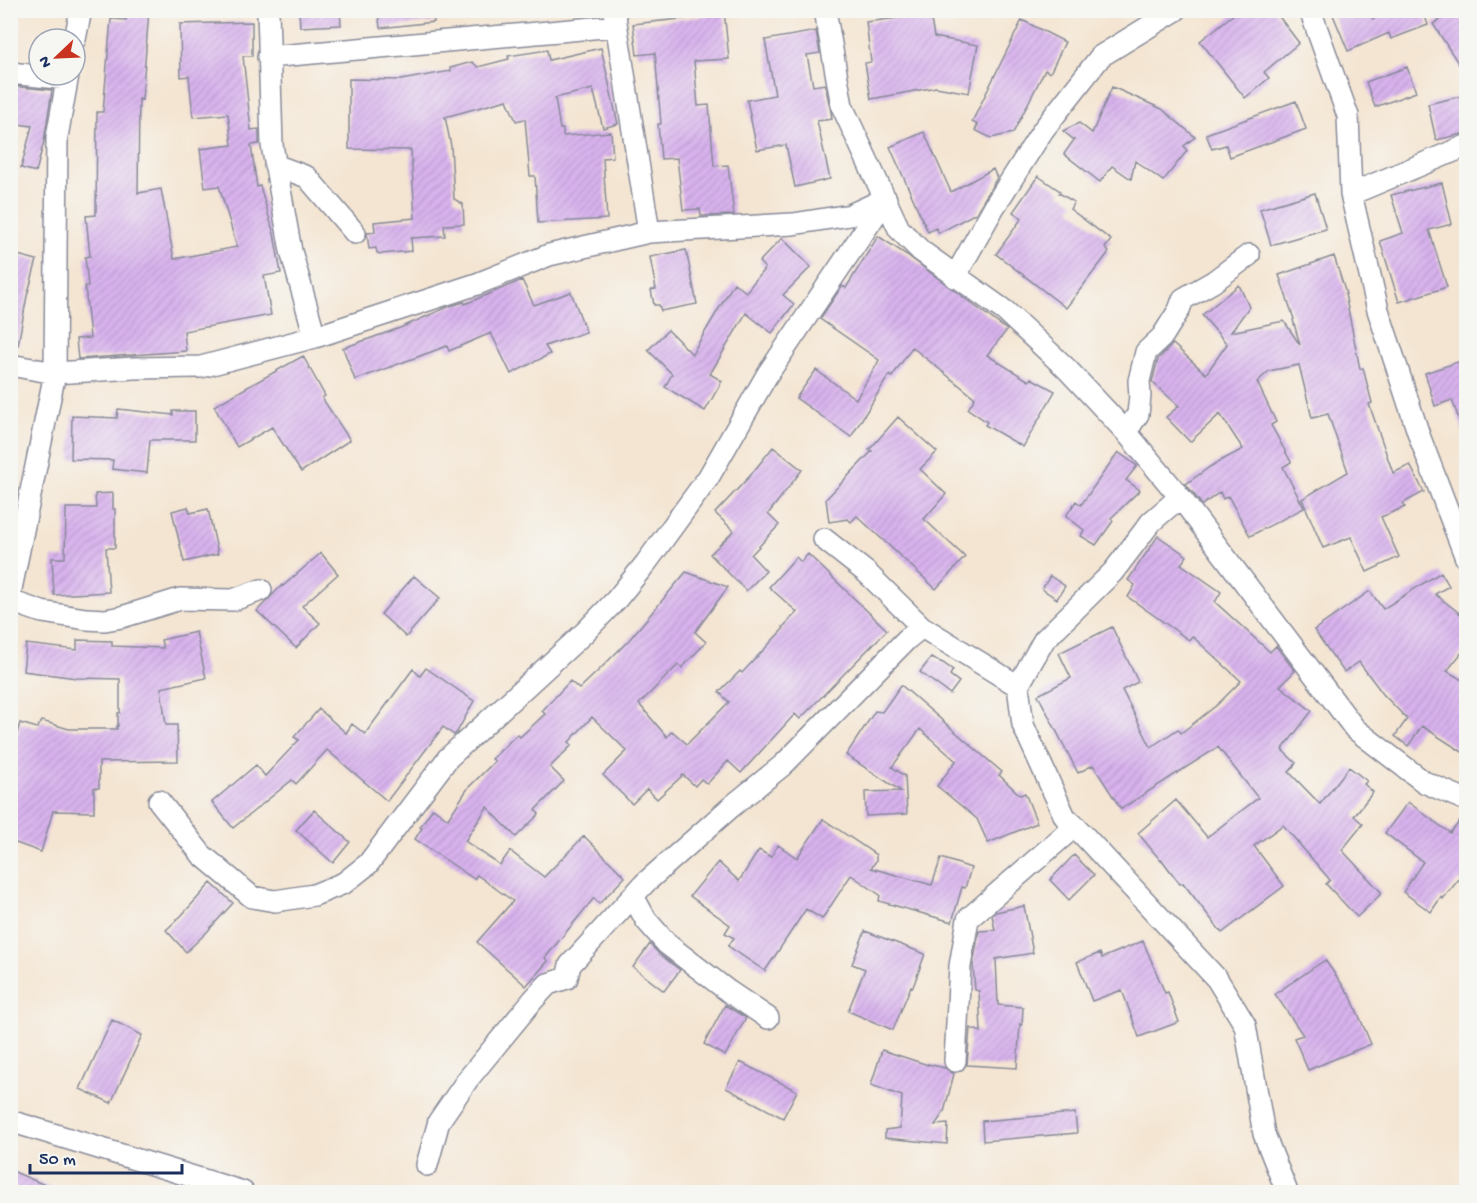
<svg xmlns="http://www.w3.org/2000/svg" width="1477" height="1203" viewBox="0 0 1477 1203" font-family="'Gochi Hand',sans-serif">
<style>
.building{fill:url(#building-hatch)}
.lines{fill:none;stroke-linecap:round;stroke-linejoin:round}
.street-casing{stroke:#888a98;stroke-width:24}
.street{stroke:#fff;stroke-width:21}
</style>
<defs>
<pattern id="building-hatch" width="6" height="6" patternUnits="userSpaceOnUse" patternTransform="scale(1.5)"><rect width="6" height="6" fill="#d8b2ed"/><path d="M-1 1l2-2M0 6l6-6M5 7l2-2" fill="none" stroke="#b999ce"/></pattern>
</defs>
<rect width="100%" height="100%" fill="#f6f6f2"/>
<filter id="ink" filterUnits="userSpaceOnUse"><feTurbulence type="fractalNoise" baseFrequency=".0167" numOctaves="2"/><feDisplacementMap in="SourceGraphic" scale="12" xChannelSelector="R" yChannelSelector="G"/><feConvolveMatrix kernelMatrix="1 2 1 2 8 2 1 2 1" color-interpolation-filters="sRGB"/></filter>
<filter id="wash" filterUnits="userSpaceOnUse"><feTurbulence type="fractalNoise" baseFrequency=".008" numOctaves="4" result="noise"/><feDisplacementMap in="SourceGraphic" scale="24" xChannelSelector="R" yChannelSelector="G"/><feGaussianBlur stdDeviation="1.35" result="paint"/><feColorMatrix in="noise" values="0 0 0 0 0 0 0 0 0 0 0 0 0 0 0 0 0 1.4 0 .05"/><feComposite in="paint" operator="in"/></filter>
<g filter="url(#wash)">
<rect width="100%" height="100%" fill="#f4e5d2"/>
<g id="blocks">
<path class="building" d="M127,10h22l-7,90 -3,-1 -1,94 23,-4 13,70 63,-12 -18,-61 -14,2 -5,-39 32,-4 -4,-31 -35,3 -4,-41 -8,1 -1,-53 72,-2v34h-9l8,74 8,-1v15l-8,1 6,42 3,-1 14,48 7,39 -17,3 7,39 -87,16 2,20 -108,8 -2,-20 14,-1 -5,-52h3l-3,-29 5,-1 -4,-40 10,-1 1,-103h6l8,-93 15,1z
M299,10h41l1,15 -41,2z
M378,10h56v12l-54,6z
M709,10h15l5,49 -35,2 4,45 11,-1 5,61 14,-1 6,50 -33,1 -1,-7 -17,1 -6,-52 -16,1 -3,-35h3l-6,-71 -18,2 -4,-31 76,-8z
M1239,10h35l25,33 -35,29 5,6 -24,20 -45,-57z
M1331,10h38l4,9 22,-9h28l5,15 -37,14 -2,-6 -41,18z
M1455,10l12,18v49l-34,-53z
M930,14l4,23 44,8 -9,48 -33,-6 -65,12 -6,-36 6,-1 -5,-40z
M1022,20l43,22 -15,31 -5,-3 -32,63 -22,5 -16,-8 3,-5 -6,-3z
M816,31l4,22 -13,2 6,31 12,-2 6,28 1,7 -15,2 13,58 -35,8 -9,-42 -29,5 -10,-50 28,-5 -10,-55z
M601,48l17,76 -15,4 -10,-39 -38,9 5,31h3v7l48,-4 2,25 -10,1 4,61 -69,4 -3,-47h-5l-5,-57 -9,2 -9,-21 -62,17 6,29 3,53 9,5 1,20 -20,1 1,11 -34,2 1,13 -31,3 -4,-1 -1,-5 -7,1 -2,-16 8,-1 -1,-10 41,-4 -4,-68 -62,-1v-70l52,1 50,-9 -1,-3 22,-6 6,5 31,-8 -1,-3 39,-6 2,10z
M1407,67l9,25 -41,15 -9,-25z
M10,86l42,4 -8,51 -8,31 -15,-4 11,-42 -22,-3z
M1112,87l50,22 33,28 -11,9 3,5 -24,30 -28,-20 -4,18 -19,-13 -12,16 -36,-28 10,-14 -11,-9 16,-8 13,10z
M1462,96l5,18v19l-31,7 -8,-36z
M1296,101l10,28 -76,28 -4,-12 -14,4 -6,-15z
M924,132l27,60 42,-23 4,9 -21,35 -37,20 -3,-5 -8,4 -38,-85z
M1038,176l22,15 -1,2 15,9 -4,7 41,31 -6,8 4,4 -43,56 -70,-54 26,-36 -9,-6z
M1442,183l10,41 -23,6 18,57 -48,15 -19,-61 23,-8 -12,-38z
M1315,193l11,36 -55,16 -11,-36z
M878,236l29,19 100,75 -20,25 42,26 2,-3 24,13 -32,56 -38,-22 2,-3 -19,-13 7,-11 -63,-51 -20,30 -3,-2 -38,62 -55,-39 20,-28 40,29 20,-33 3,-6 -59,-41 22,-33 4,2z
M782,238l29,29 -28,28 11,9 -22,29 -26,-20 -36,61 12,7 -17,30 -40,-24 7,-13 -24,-24 20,-20 24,24 42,-71 12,9 19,-24 -6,-6z
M686,250l11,54 -36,7 -2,-6h-5l-3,-15 5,-1 -6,-32z
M10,253l27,7 -10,36 -9,49h-8z
M1334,256l12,38h-1l15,75 3,-1 9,35 -3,1 24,69 17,-8 14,27 -21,11 2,4 -24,10 18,40 -32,15 -16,-35 -28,11 -21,-49 46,-27 -20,-58 -16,4 -13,-53 -30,6 -12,11 19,40 -5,3 20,37 -8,5 21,41 -54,28 -22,-40 -5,3 -3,-7 -18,13 -16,-21 25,-18 32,-17 -23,-35 -30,28 -24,-25 13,-11 -27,-24 6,-23 15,-15 33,30 21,-30 -25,-29 37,-30 10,22 -18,25 53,-11 16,24 -7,-25 1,-1 -15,-44z
M522,280l12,25 37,-13 15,40 -41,14 5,8 -39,20 -20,-41 -42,18 -2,-5 -92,34 -12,-32 57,-20 50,-22 14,-4 1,2z
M303,356l22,40 -3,2 28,42 -49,32 -29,-45 -35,20 -23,-41z
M1467,359v77h-2l-13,-36 -17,6 -10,-33z
M118,409l55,6v-4h22v29h-45l-3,33 -35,-4 1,-9 -42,-1 1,-43 45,2z
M898,417l39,35 -17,17 26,25 -22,25 41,38 -29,32 -79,-73 -6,6 -3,-3 -19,3 -3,-23 46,-48 -3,-1z
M773,447l29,23 -34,44 11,11 -28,30 15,16 -20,20 -36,-37 24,-23 -19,-18 34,-36z
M1118,452l19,14 -11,14 14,10 -29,28 2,3 -17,24 -15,-9 3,-6 -18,-14 10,-15 5,4z
M113,493v16h2v39h-9l3,44 -55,3 -2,-37h13l1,-50h30l-1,-14z
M188,507l2,6 18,-4 10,45 -34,8 -12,-51z
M1158,536l29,20 -6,8 40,28 -6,10 55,50 6,-6 19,25 -15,15 32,25 -30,39 14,13 -7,9 31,32 29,-37 18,14 -3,3 9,8 -19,24 9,8 -21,26 40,43 -25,24 -31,-33 4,-4 -47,-55 -29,21 30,40 -62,47 -39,-50 -3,1 -18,-24 -1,1 -23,-28 38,-33 31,37 51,-39 -40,-51 -97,62 -28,-44 -15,8 -40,-78 33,-17 -12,-25 53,-26 26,55 -16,8 29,57 27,-18 3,4 36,-28 24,-24 -49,-45 -3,4 -61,-43 7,-12 -7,-5z
M321,553l17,21 -36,32 18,17 -24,25 -39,-37 25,-26 1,1z
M808,554l79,76 -87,89 -5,-5 -54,59 -13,-12 -21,23 -6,-5 -6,7 -12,-11 -26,24 -10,-10 -15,15 -29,-29 24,-24 -35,-34 -23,25 3,3 -22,22 14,14 -29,29 4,4 -23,23 -29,-30 -22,34 35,24 10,-14 34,26 40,-41 41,41 -26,27 -5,-6 -49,60 3,3 -22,25 -49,-44 36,-41 -36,-26 -3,4 -59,-40 7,-11 -2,-1 13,-19 15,11 20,-31 27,-27 -3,-2 25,-25 3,3 25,-23 -3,-3 28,-30 9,8 18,-17 32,-32 57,-68 42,15 -33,45 11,10 -24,26 -4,-3 -39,39 28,33 5,-6 15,13 42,-42 -10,-10 21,-21 2,2 42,-45 -1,-1 14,-15 -28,-25 27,-30 5,5z
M1441,572l8,14 -14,8 32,25v27l-20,25 20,12v72l-45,-29 -14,20 -13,-10 12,-17 -24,-25 -24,-32 -15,10 -30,-42 56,-39 13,18z
M414,576l26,22 -34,39 -25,-23z
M1050,576l15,10 -8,13 -15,-10z
M196,632l10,46 -45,10 5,37h11l1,36 -79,1v26h-5v24l-41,-1 -12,41 -31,-11v-84l10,-34 17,5 5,-7 27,8h48v-3h1v-13h2v-34l-43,-1 -54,-7 3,-27 51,6v-10l35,1v5l51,2 -2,-8z
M931,658l12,5 10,7 -3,5 9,7 -9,12 -30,-22z
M426,668l48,33 -17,31 -3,3 -11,-8 -56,74 -60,-51 -31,34 -4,-4 -59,48 -21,-26 44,-37 9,11 34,-36 -5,-3 25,-28 27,24 6,-9 13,10 48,-65 7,7z
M901,685l101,87 -3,3 21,20 5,-2 12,30 -49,20 -11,-24 -40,-33 19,-25 -36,-32 -28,38 13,9 2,38 -41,2 -1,-24 36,-1 -55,-36 29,-44 7,1z
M1408,802l42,31 17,-20v73l-8,-7 -16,20 -2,-2 -10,15 -28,-20 20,-30 -38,-29z
M314,810l36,32 -17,21 -37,-33z
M823,819l53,36v6l-5,7 61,17 9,-27 30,10 -6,20 -3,-1 -10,35 -73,-21 1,-6 -29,-20 -29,44 -16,-10 -41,62 -37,-25 6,-8 -9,-5 5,-8 -40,-29 28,-34 21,19 20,-31 12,7 7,-12 19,13z
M1074,855l20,20 -25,25 -19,-20z
M211,883l22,20 -28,31 -19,18 -20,-22 15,-14z
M1024,906l9,47 -37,6 2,46 25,2 -1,18 -2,-1 -3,44 -50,-3 3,-37 11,4 -2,-41 -4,-1 -2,-25 6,-34 16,-1 -3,-15 4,-3z
M865,931l60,23 -12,33 -2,-1 -18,44 -45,-19 17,-42 -13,-5z
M1143,941l22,52 3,-1 11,30 -40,15 -17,-47 -30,11 -15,-39 23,-9 2,5z
M650,944l9,10 21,16 -16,21 -31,-24z
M1325,960l26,37 20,47 -63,26 -14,-32 9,-3 -28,-41z
M725,1005l21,13 -21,38 -21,-12z
M112,1020l30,15 -31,68 -31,-14z
M882,1050l46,15v-1l17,4 9,6 -10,38 -9,13 13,-1 -1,20 -62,-6v-8l15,-2 2,-32 -31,-11z
M740,1062l57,29 -14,27 -57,-30z
M1075,1113l2,20 -94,8 -1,-20z
M10,1170l51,22h-51z"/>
</g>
</g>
<g filter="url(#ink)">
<use href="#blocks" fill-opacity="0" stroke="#888a98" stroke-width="1.5"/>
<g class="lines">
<defs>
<path id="street" d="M268,10l4,135 19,106 24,86
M614,10l35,222
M825,10l17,96 57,123 22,22 84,60 62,58 59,63 54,65 175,232 69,53 42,18
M1310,10l38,106 3,78 27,116 42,128 46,120
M75,39l6,-29
M268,57l347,-31
M10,73l57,6
M275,165l32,12 48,56
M1351,194l115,-48
M955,277l39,-70 49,-77 58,-74 75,-46
M10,365l45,8 79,-5 67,-1 114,-30 162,-53 72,-29 100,-23 144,-8 57,-9 35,-16
M1126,432l12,-18 2,-18 -1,-15 7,-29 16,-15 17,-27 4,-11 30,-17 36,-27
M824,539l43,34 55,54 96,59 26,-46 69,-68 38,-50 29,-25
M10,594l45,-221 2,-236 11,-62
M10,601l32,11 44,7 19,1 17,-3 58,-18 53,1 28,-10
M1018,686l5,39 42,92 10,9 142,153 28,46 19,109 23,58
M159,801l43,54 50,42 23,4 39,-6 30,-12 24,-19 80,-106 136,-125 32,-33 30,-37 62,-85 59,-103 119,-176
M633,896l13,24 21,24 61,47 40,27
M955,1061l5,-95 8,-47 107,-93
M10,1121l233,71
M427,1165l12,-44 29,-42 65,-79 15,-16 19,-6 3,-13 75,-82 86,-76 52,-42 124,-126 15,-12"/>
</defs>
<use href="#street" class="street-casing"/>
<use href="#street" class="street"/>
</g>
</g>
<rect width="1477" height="1203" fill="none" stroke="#f6f6f2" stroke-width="36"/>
<g transform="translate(57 57) rotate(247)"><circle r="28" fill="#f6f6f2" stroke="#9ea6b7" stroke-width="1.5"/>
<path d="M0-4.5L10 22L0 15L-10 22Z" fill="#c8321e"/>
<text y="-9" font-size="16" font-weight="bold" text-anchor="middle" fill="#1b2f5e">N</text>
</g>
<path d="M30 1164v9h152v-9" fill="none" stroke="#1b2f5e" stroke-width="3"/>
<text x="39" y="1164" font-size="18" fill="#1b2f5e" stroke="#f6f6f2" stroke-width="4.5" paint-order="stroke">50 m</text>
</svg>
